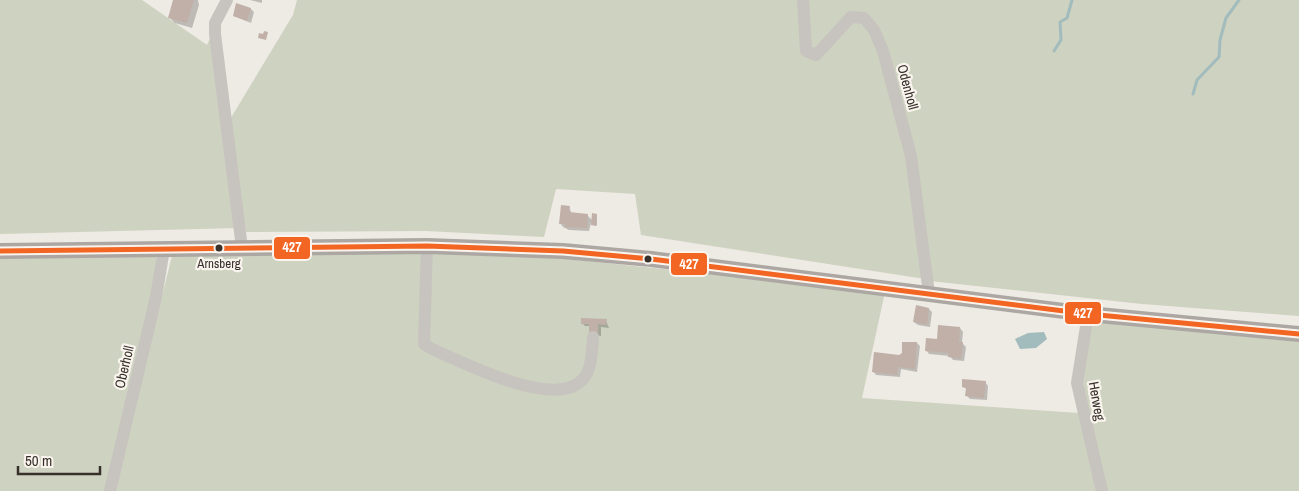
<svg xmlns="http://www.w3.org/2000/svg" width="1299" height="491" viewBox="0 0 1299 491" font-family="'Archivo Narrow',sans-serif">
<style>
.green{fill:#ced2c0}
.water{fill:#a2bcbd}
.shadow{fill:#0003}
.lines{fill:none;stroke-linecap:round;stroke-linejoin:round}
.stream{stroke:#a2bcbd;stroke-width:3}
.building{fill:#c0b0a8}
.minor{stroke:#c7c3be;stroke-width:12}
.major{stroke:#aca7a3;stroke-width:16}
.bus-1-casing{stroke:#f9f4ed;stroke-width:9}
.bus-1{stroke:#f26522;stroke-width:5}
.bus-dot{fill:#38302b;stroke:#f9f4ed;stroke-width:2}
.labels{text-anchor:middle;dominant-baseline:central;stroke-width:4.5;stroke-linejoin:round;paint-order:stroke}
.bus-label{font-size:13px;fill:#38302b;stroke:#f9f4ed}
.street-label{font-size:14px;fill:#38302b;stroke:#f9f4ed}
.line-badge{stroke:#f9f4ed;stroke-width:2}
.badge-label{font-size:14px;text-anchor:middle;font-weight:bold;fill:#fff}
</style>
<rect width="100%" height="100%" fill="#eeeae4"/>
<path class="green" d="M0,0h142l65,45 5,-11 26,194 -238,6z
M297,0h1002v316l-157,-12 -212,-23 -21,-125 16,123 -284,-44 -6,-41 -79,-5 -12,48 -118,-6 -180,1 -17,-111 64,-106z
M432,250l125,8 328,34 -23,106 217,15 20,78h-986l59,-235z
M0,255l155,1 4,7 -52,228h-107z
M1088,321l211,19v151h-192l-22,-78 -2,-32z"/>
<path class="water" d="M1044,332l3,7 -11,9 -16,1 -5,-10 13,-6z"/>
<path class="shadow" d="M174,0h24l1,5 -7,23 -17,-5 -5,-5z
M250,0h12v3z
M251,9l3,3 -3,11 -17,-7z
M569,207l3,7 16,2 5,5 4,-6v11l-6,-3 -2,8 -20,-1 -6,-3 -3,-4z
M929,309l3,3 -2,15 -12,-2 -4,-3z
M606,321l3,7 -8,-1v9l-7,-1 -4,-9h-5l-3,-3z
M960,328l3,4 -1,11 4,4 -2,14 -11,-1 -3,-4 -21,-2 -3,-4z
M917,343l3,3 -3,26 -16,-3 -1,8 -24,-2 -3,-4 27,-15z
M985,382l3,4 -1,14 -17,-1 -4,-4 1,-6 -4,-2z"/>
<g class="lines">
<path class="stream" d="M1054,51l7,-11 -1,-18 7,-4 5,-18
M1193,94l4,-14 22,-23 1,-17 6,-22 13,-18"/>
</g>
<path class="building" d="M173,0h21l-7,23 -19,-5z
M236,3l15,5 -4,13 -14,-5z
M264,31l4,1 -2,8 -8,-2 1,-5 4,1z
M561,205l9,1 -1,6 19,2 -1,14 -22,-1v-3h-6z
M592,213l5,1 -1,12 -5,-1z
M916,305l13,3 -2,17 -14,-3z
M581,318l26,1 -1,6 -8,-1v9h-9v-9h-8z
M938,325l22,2 -1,15h4l-2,17 -13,-2 1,-4 -24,-2 1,-13 11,1z
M902,342h15l-2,27 -17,-2 -1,8 -25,-3 2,-20 25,3 3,-2z
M962,379l24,2 -2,17 -19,-2 1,-8 -4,-1z"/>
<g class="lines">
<path class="minor" d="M227,0l-12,23v11l27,214
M803,0l3,51 10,4 35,-38 13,1 10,12 9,21 28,105 18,138
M427,246l-3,98 8,5c31,13 125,63 152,29 8,-10 8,-29 9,-41
M1088,314l-11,69 25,108
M110,491l46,-194 8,-48"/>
<path class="major" d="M0,251l427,-5 136,5 88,8 437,55 211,20"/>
<defs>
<path id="bus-1" d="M0,251l427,-5 136,5 88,8 437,55 211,20"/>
</defs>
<use href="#bus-1" class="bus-1-casing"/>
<use href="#bus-1" class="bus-1"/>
</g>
<g class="bus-dot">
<circle cx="219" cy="248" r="4.5"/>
<circle cx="648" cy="259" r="4.5"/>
</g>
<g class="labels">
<g class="bus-label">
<text x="219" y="263">Arnsberg</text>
</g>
<g class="street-label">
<text transform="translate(908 87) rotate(75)">Odenholl</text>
<text transform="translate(124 367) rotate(-77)">Oberholl</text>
<text transform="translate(1097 401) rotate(80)">Herweg</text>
</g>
</g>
<g class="line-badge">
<rect x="273" y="236" width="38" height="24" rx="5" fill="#f26522"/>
<rect x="670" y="252" width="38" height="24" rx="5" fill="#f26522"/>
<rect x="1064" y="301" width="38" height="24" rx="5" fill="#f26522"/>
</g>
<g class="badge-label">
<text x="292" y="252">427</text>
<text x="689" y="269">427</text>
<text x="1083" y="318">427</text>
</g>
<path d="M18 466v8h82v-8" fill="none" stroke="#38302b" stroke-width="2.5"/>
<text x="25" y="466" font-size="15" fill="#38302b" stroke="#f9f4ed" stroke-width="4" paint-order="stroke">50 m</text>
</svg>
